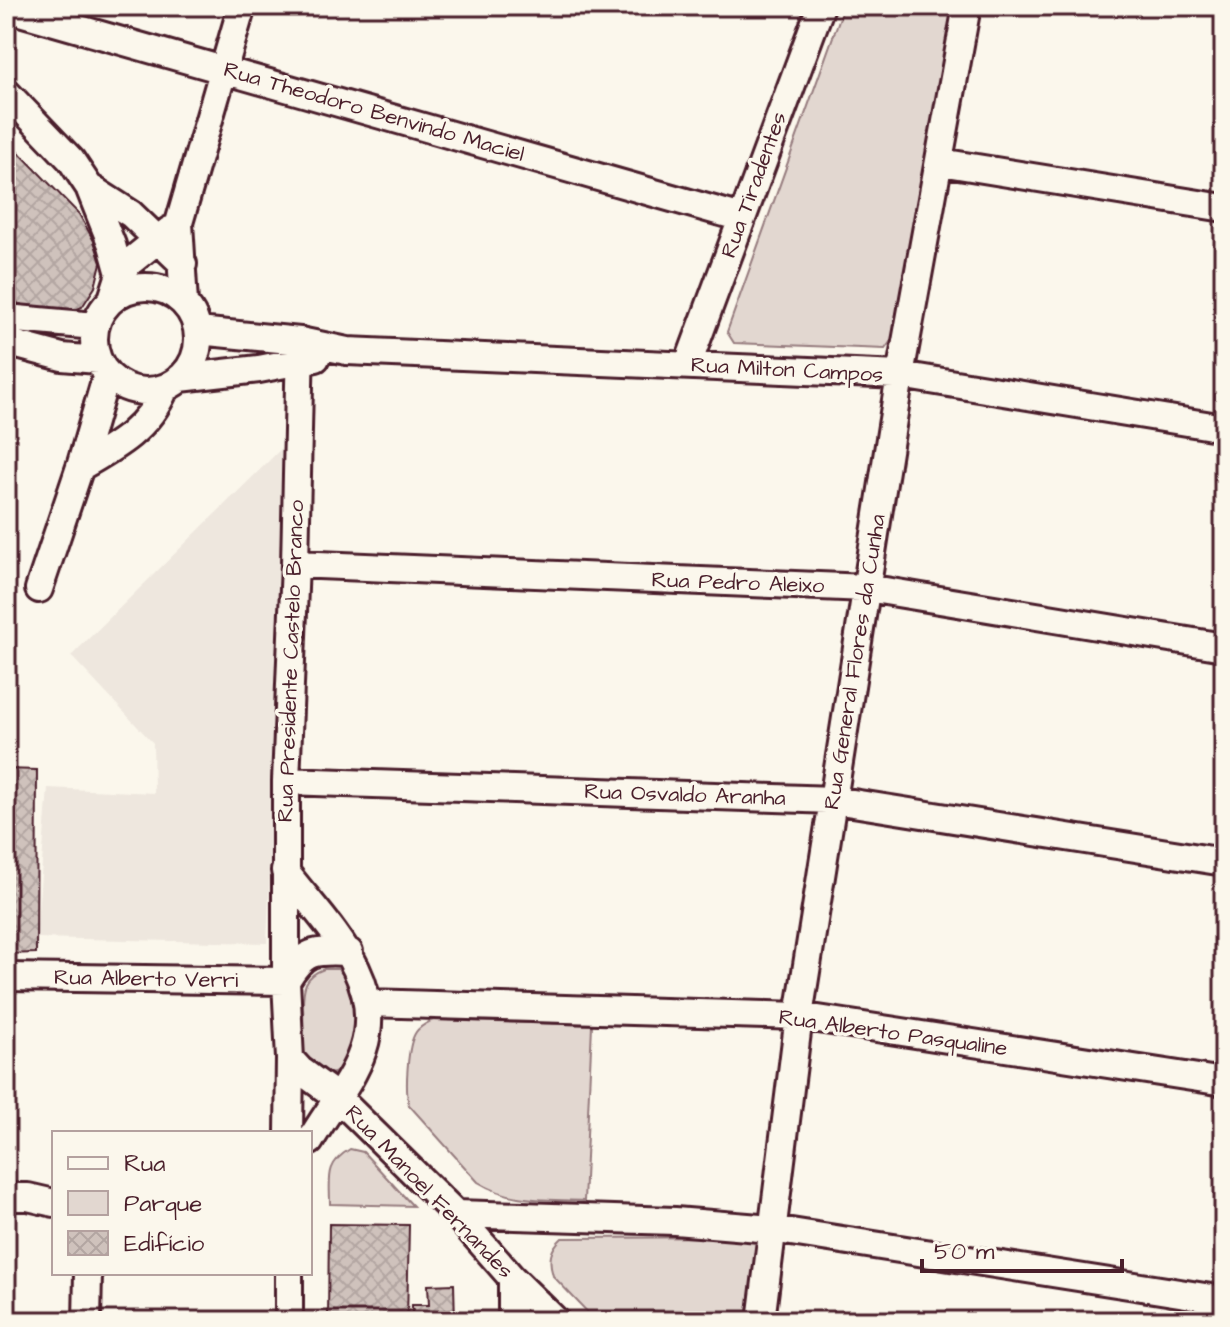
<svg xmlns="http://www.w3.org/2000/svg" width="1230" height="1327" viewBox="0 0 1230 1327" font-family="'Architects Daughter',sans-serif">
<style>
.built{fill:#eee7de}
.green{fill:#e2d7d0;stroke:#967b7e;stroke-width:2}
.building{fill:url(#building-cross-hatch);stroke:#4a1f2b;stroke-width:2}
.lines{fill:none;stroke-linecap:round;stroke-linejoin:round}
.street-casing{stroke:#4a1f2b;stroke-width:32}
.street{stroke:#fbf7ec;stroke-width:26}
.labels{text-anchor:middle;dominant-baseline:central;stroke-width:7;stroke-linejoin:round;paint-order:stroke}
.street-label{font-size:22px;fill:#4a1f2b;stroke:#fbf7ec}
</style>
<defs>
<pattern id="building-cross-hatch" width="8" height="8" patternUnits="userSpaceOnUse" patternTransform="scale(2)"><rect width="8" height="8" fill="#cfc2bc"/><path d="M0 0l8 8M0 8l8-8" fill="none" stroke="#b3a6a2"/></pattern>
</defs>
<rect width="100%" height="100%" fill="#fbf7ec"/>
<filter id="ink" filterUnits="userSpaceOnUse"><feTurbulence type="fractalNoise" baseFrequency=".0125" numOctaves="2"/><feDisplacementMap in="SourceGraphic" scale="16" xChannelSelector="R" yChannelSelector="G"/><feConvolveMatrix kernelMatrix="1 2 1 2 8 2 1 2 1" color-interpolation-filters="sRGB"/></filter>
<g filter="url(#ink)">
<path class="built" d="M288,442l-21,501 -231,-5 12,-150 106,5 -1,-50 -82,-87z"/>
<path class="green" d="M844,6h110l-58,328 -11,15 -151,-6 -7,-11z
M324,969h14c4,5 9,9 11,15 8,20 8,68 -7,84 -14,14 -35,-2 -38,-17 -2,-14 0,-30 -1,-44 0,-19 1,-31 21,-38z
M433,1020l159,5 -8,176c-39,-2 -72,2 -106,-19l-69,-77c-4,-15 -2,-60 7,-73 4,-6 11,-9 17,-12z
M350,1149l13,3 50,54 -83,-2c0,-26 -5,-40 20,-55z
M752,1237l7,3 -9,81h-154l-43,-45c-5,-16 -3,-27 9,-38z"/>
<path class="building" d="M6,139l73,75 15,27 7,22 -6,24 -13,20 -21,9 -55,-16z
M6,769l31,1 -1,183 -30,1z
M329,1224l80,1 -2,96h-79z
M454,1284l1,37h-43v-16h17l-1,-20z"/>
<g class="lines">
<defs>
<path id="street" d="M6,8l736,210
M6,92l65,68 18,27 23,58 8,29 -8,25
M940,162l284,46
M89,187l42,27 52,50
M120,274l10,-12 40,-32
M94 339a52 52 0 1 1 104 0a52 52 0 1 1-104 0Z
M184,303l-5,-80 63,-217
M6,318l89,8
M198,331l102,10 47,10 553,24 324,53
M6,342l56,15 36,3
M688,364l133,-358
M180,378l79,-9 57,-11
M80,467c37,-21 69,-39 85,-79
M295,564l572,24 357,59
M39,589l41,-122 27,-93
M286,781l548,19 390,62
M285,871c39,52 102,107 78,179 -11,33 -36,61 -53,91
M6,977l280,4
M286,981c18,-31 28,-31 63,-29
M368,1003l431,13 425,66
M290,1059l10,11 37,27 119,117 56,64 44,43
M289,1133l1,-74 -4,-78v-200l9,-217 5,-223
M6,1197h22l26,6
M456,1214l219,7 97,8 452,71
M289,1273v48
M87,1321l1,-48
M512,1321v-43
M761,1321l38,-305 101,-641 67,-369"/>
</defs>
<use href="#street" class="street-casing"/>
<use href="#street" class="street"/>
</g>
</g>
<g class="labels">
<g class="street-label">
<text transform="translate(374 112) rotate(16)">Rua Theodoro Benvindo Maciel</text>
<text transform="translate(754 185) rotate(-70)">Rua Tiradentes</text>
<text transform="translate(787 370) rotate(3)">Rua Milton Campos</text>
<text transform="translate(738 583) rotate(2)">Rua Pedro Aleixo</text>
<text transform="translate(291 661) rotate(-88)">Rua Presidente Castelo Branco</text>
<text transform="translate(855 662) rotate(-81)">Rua General Flores da Cunha</text>
<text transform="translate(685 795) rotate(2)">Rua Osvaldo Aranha</text>
<text transform="translate(146 979) rotate(1)">Rua Alberto Verri</text>
<text transform="translate(893 1033) rotate(8)">Rua Alberto Pasqualine</text>
<text transform="translate(429 1192) rotate(46)">Rua Manoel Fernandes</text>
</g>
</g>
<rect width="1230" height="1327" fill="none" stroke="#fbf7ec" stroke-width="32"/>
<rect x="16" y="16" width="1198" height="1295" fill="none" stroke="#4a1f2b" stroke-width="3" filter="url(#ink)"/>
<rect x="52" y="1131" width="260" height="144" fill="#fbf7ec" stroke="#b4a19f" stroke-width="2"/>
<rect x="68" y="1157" width="40" height="12" fill="#fbf7ec" stroke="#b4a19f" stroke-width="2"/>
<text x="124" y="1171" font-size="24" fill="#4a1f2b">Rua</text>
<rect x="68" y="1191" width="40" height="24" fill="#e2d7d0" stroke="#b4a19f" stroke-width="2"/>
<text x="124" y="1211" font-size="24" fill="#4a1f2b">Parque</text>
<rect x="68" y="1231" width="40" height="24" fill="url(#building-cross-hatch)" stroke="#b4a19f" stroke-width="2"/>
<text x="124" y="1251" font-size="24" fill="#4a1f2b">Edifício</text>
<path d="M922 1259v12h200v-12" fill="none" stroke="#4a1f2b" stroke-width="4"/>
<text x="934" y="1259" font-size="24" fill="#4a1f2b" stroke="#fbf7ec" stroke-width="6" paint-order="stroke">50 m</text>
</svg>
